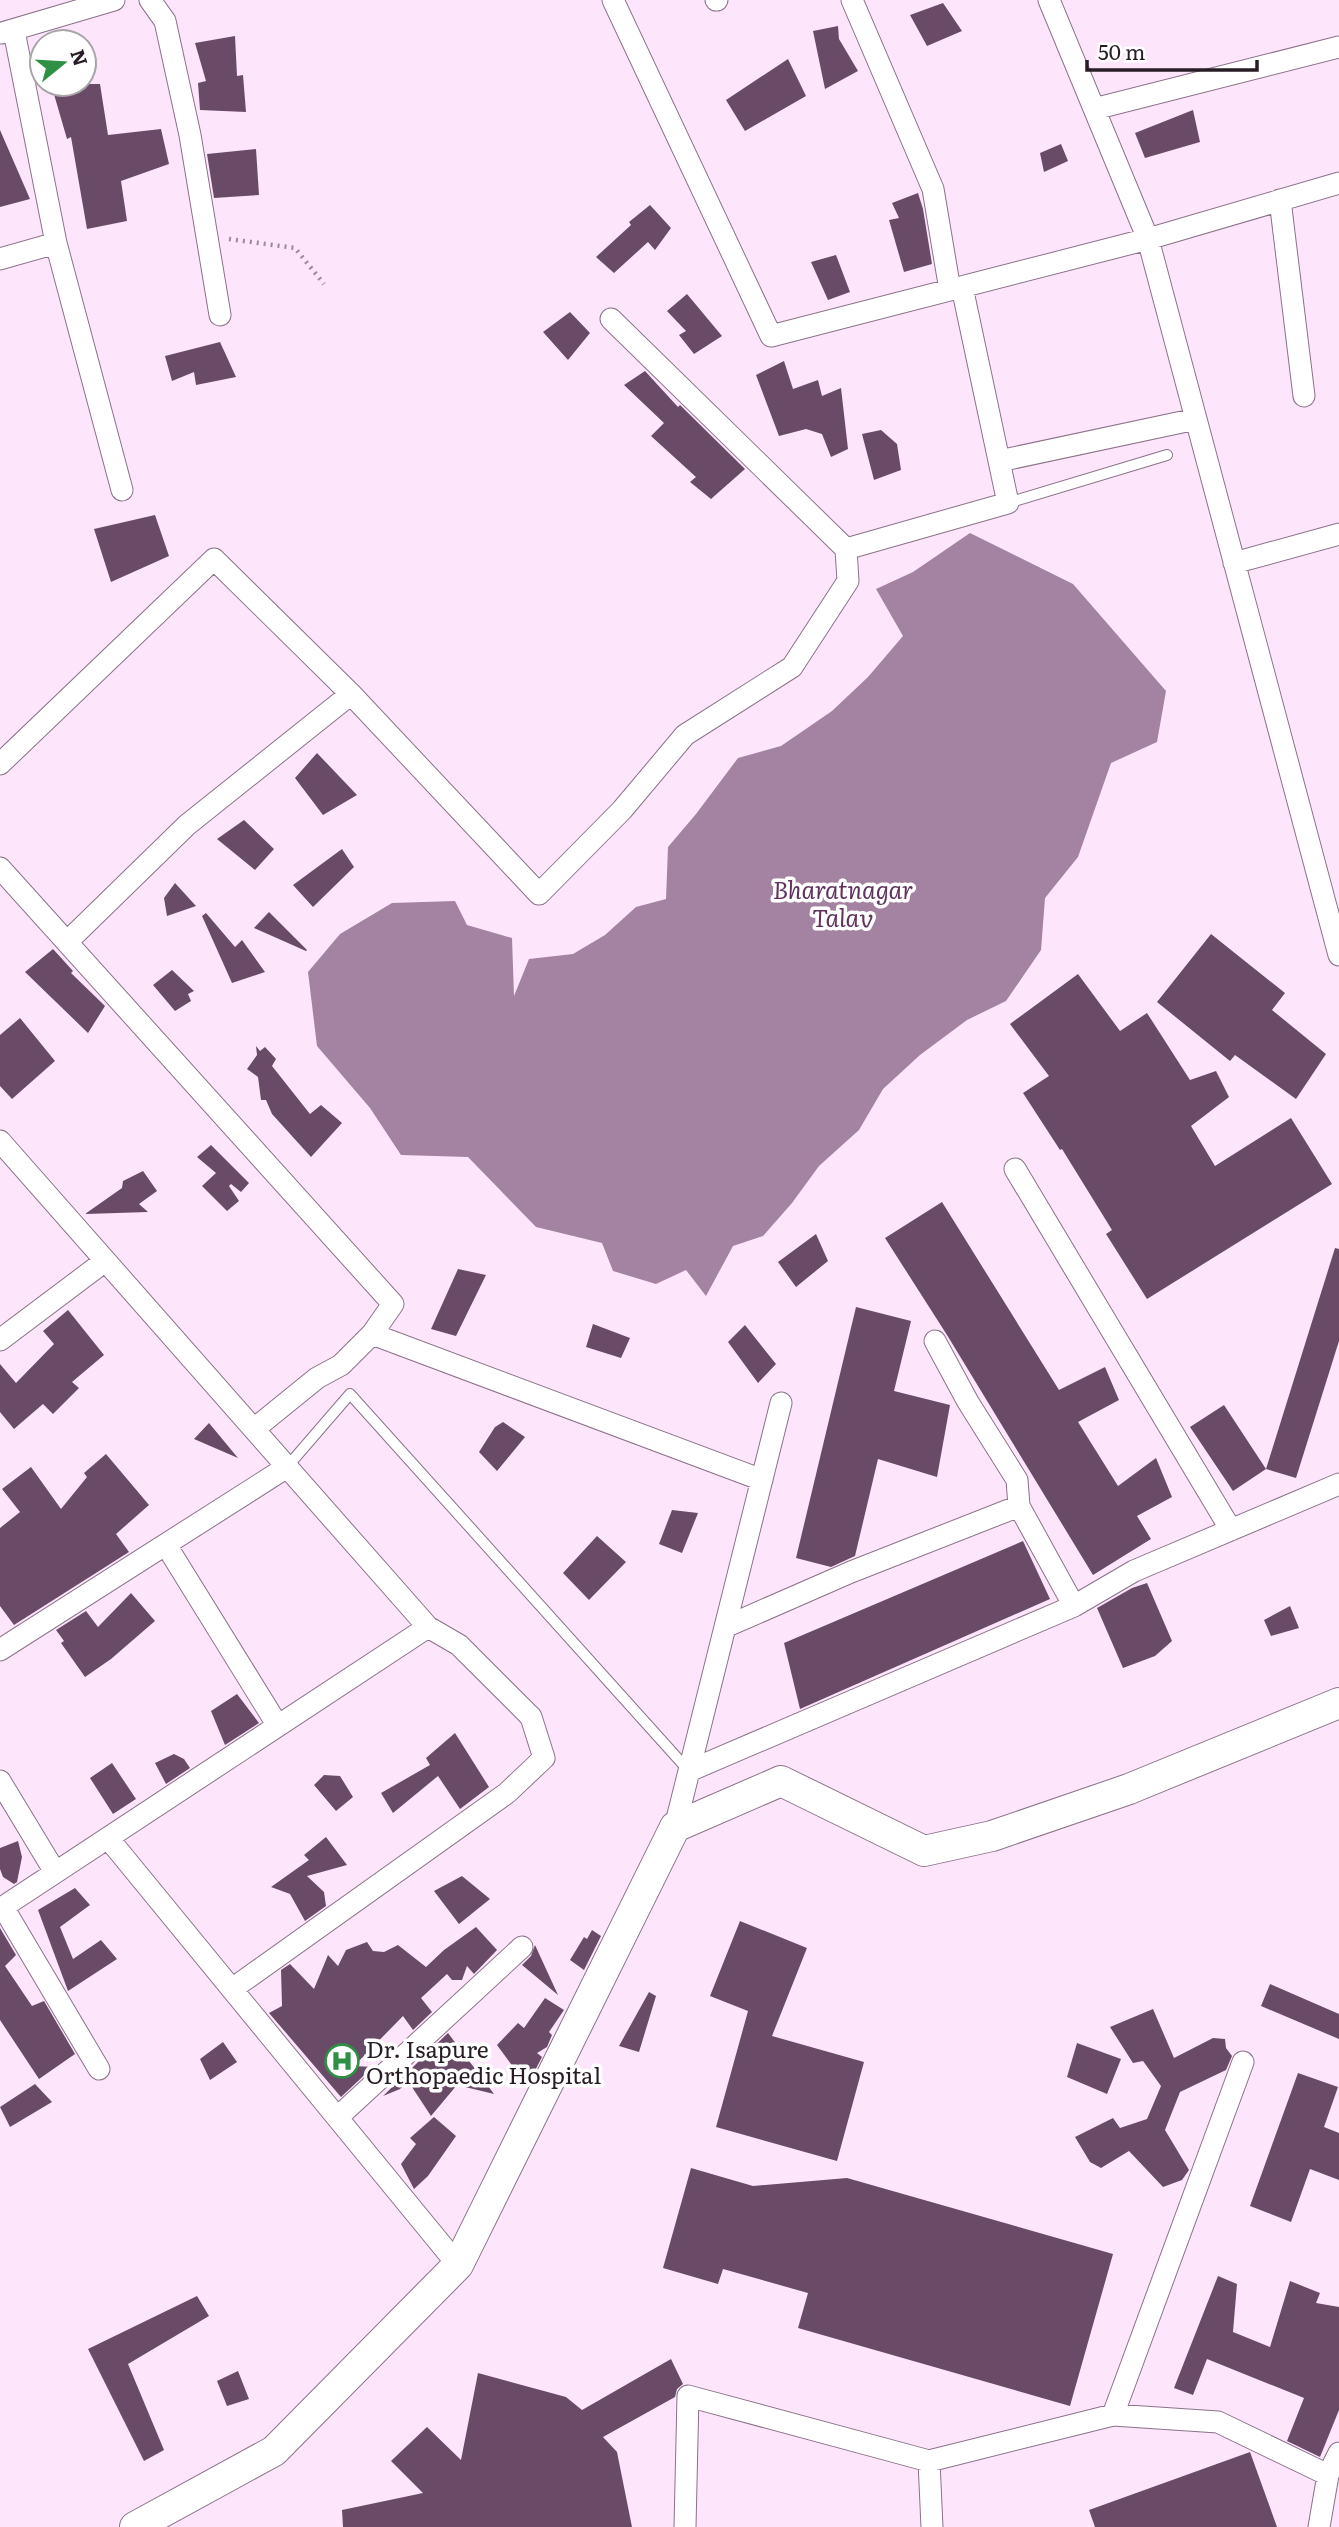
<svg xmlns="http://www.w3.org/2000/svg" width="1339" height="2527" viewBox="0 0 1339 2527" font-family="Literata,serif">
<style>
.water{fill:#a482a2}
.building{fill:#694b68}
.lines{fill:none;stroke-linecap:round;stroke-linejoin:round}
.lane-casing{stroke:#8b7289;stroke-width:12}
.street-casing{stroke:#8b7289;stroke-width:23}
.secondary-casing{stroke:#8b7289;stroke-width:32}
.path{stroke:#9b8a9a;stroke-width:4.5;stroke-dasharray:2 5;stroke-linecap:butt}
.lane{stroke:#fff;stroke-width:10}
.street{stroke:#fff;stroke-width:21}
.secondary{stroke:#fff;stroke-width:30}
.labels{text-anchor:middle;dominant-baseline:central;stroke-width:7;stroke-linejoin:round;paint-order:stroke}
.poi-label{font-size:23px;fill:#281d27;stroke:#fff;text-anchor:start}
.water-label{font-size:24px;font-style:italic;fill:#5f335e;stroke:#fff}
</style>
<rect width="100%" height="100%" fill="#fde6fb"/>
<path class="water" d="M970,533l103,51 93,107 -9,51 -46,21 -33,94 -33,41 -4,52 -35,51 -39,19 -47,35 -37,34 -24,41 -40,36 -27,37 -29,33 -30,10 -27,50 -20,-26 -30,14 -43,-13 -11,-28 -66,-16 -68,-70 -67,-2 -31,-47 -53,-62 -9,-74 32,-38 52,-31 63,-2 12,24 45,13 2,58 15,-37 44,-5 32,-19 31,-28 30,-8 2,-52 28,-33 42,-56 43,-12 51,-35 36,-34 35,-41 -27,-47 37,-17z"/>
<path class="building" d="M943,3l19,28 -35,15 -17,-31z
M838,26l1,13 19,32 -33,18 -12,-58z
M235,36l2,40 6,-1 3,37 -46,-2 -2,-27 8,-2 -11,-38z
M788,59l18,37 -61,35 -19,-31z
M51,84h49l8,51 53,-6 8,35 -48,17 6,40 -40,8 -16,-92 -4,2z
M1193,110l7,32 -55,16 -10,-25z
M0,130l30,69 -30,8z
M1061,144l7,17 -24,11 -4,-19z
M256,149l3,46 -45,3 -7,-44z
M918,193l5,16 9,55 -28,8 -15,-52 10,-2 -7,-15z
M650,205l21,23 -16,22 -7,-8 -34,31 -18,-16 35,-32 -2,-3z
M836,255l14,37 -22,8 -17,-38z
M687,294l35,42 -28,18 -15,-19 7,-4 -19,-20z
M570,312l20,21 -22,27 -25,-28z
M220,342l16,35 -40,8 -2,-13 -22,9 -7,-25z
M784,361l9,28 25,-9 4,16 19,-8 7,61 -17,8 -9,-23 -16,-5 -27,7 -23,-61z
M645,371l33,36 2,-2 65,64 -34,30 -21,-17 6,-5 -45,-41 13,-13 -40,-38z
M881,430l16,14 4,26 -27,10 -12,-46z
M155,515l14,41 -58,26 -17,-53z
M317,753l40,42 -34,20 -28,-37z
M244,820l30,29 -19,21 -38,-31z
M342,849l12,18 -41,40 -20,-22z
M175,883l21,23 -29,10 -3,-18z
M269,912l38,38 -1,1 -52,-23z
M206,913l29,34 7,-7 23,32 -33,11 -30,-67z
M1211,934l74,59 -13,17 54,44 -30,45 -61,-44 -5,6 -73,-59z
M53,949l20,22 -2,2 34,33 -17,27 -63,-61z
M172,970l22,21 -6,3 3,7 -16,10 -22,-26z
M1078,974l42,57 27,-18 43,67 26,-9 13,26 -38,29 24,40 76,-48 41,66 -185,115 -41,-65 6,-4 -50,-81 -2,1 -37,-57 26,-17 -39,-52z
M20,1018l35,43 -43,38 -12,-13v-51z
M256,1046l4,5 5,-4 11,12 -4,7 38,48 11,-9 21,18 -31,34 -39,-43 -6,-14h-5l-3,-23 -11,-8 10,-14z
M211,1145l38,38 -8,9 -10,-8 -2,2 10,15 -12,10 -25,-25 14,-13 -19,-16z
M143,1171l14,20 -18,13 9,8 -63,2 37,-26 1,-7z
M942,1202l117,188 46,-23 14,33 -41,22 40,64 38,-28 16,39 -35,19 14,23 -58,36 -146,-240 -62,-97z
M816,1234l12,27 -32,26 -18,-25z
M1335,1248l4,1v92l-43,137 -30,-9z
M458,1269l28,6 -30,61 -25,-7z
M856,1307l55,14 -17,70 56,14 -13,72 -59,-18 -23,97 -24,11 -35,-9z
M68,1310l36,45 -32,27 7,6 -26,26 -10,-10 -29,25 -14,-17v-48l16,19 38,-39 -11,-13z
M593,1324l37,14 -9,20 -35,-11z
M745,1325l31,39 -18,19 -30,-41z
M1224,1405l42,64 -33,22 -43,-64z
M503,1422l22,15 -28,34 -18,-19 16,-25z
M209,1423l29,35 -44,-19z
M106,1454l43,51 -33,29 13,18 -115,73 -14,-19v-78l20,-16 -18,-23 29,-22 30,42 26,-32 -3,-4z
M672,1510l26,3 -16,40 -23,-9z
M597,1536l29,26 -37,38 -26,-27z
M1023,1541l27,58 -250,110 -16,-66z
M1147,1583l25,58 -17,15 -32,12 -26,-60 35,-20z
M131,1593l24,28 -44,38 -26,18 -24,-34 3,-2 -8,-11 30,-19 12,16z
M1290,1606l9,22 -28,8 -7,-16z
M237,1694l22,29 -34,22 -14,-34z
M455,1733l34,54 -29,22 -22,-33 -45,37 -12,-20 49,-28 -4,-7z
M174,1754l10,5 6,9 -24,16 -11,-21z
M112,1763l24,36 -23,15 -23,-36z
M324,1775l16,1 13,21 -17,14 -22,-26z
M326,1837l21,28 -40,11 17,16 2,14 -21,15 -15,-27 -19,-7 38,-27 -5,-5z
M18,1841l4,16 -5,25 -3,2 -11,-7 -3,-8v-21z
M462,1876l28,23 -31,25 -25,-33z
M75,1888l15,17 -30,22 13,32 28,-19 16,19 -49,32 -30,-81z
M740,1921l67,27 -35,88 92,26 -27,99 -121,-34 32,-116 -38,-15z
M476,1927l21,23 -23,24 -7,-8 -5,14h-10l-5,-6 -26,24 11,14 -19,18 -10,-14 -49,50 19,1 -32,30 -72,-84 13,-7 -1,-36 9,-6 24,25 14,-34 10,11 8,-16 21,-8 6,9 11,1 14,-7 28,22 18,-17z
M0,1928l16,27 -11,11 27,40 12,-5 31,53 -36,25 -39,-59z
M592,1930l9,6 -17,34 -14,-10 14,-23 3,2z
M535,1945l23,50 -36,-30 9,-9z
M1270,1984l69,30v25l-78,-33z
M649,1992l7,4 -17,56 -20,-6z
M545,1998l19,12 -15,22 3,3 -5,12 -10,6 5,4 -15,29 -30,-41 21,-22 6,5z
M1153,2009l21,49 39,-20 12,1 1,9 6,8 -6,14 -46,22 -15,38 24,40 -7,10 -19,7 -34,-36 -28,17 -11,-6 -15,-25 38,-19 7,10 27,-9 14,-33 -18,-25 -10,2 -23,-36z
M448,2033l46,61 -37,-9 -26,31 -23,-35 -8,8 -17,7z
M223,2042l14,20 -27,18 -10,-21z
M1077,2043l44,16 -14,35 -40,-17z
M1298,2073l40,14 -14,40 15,6v47l-29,-11 -19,53 -41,-16z
M35,2084l17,18 -42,25 -10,-20z
M434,2117l22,19 -28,40 -14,13 -13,-25 15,-20 -6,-6z
M691,2168l62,18 94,-8 266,76 -43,152 -272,-78 10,-35 -85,-24 -5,15 -55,-16z
M1218,2276l19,8 -4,48 37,15 20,-66 30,12 -4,10 23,4v103l-19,47 -33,-16 17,-43 -97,-39 -14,36 -19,-7z
M197,2296l12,20 -81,48 36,86 -20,11 -56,-112z
M671,2359l12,25 -6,5 -2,8 -72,40 14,15 15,75h-289l-1,-17 81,-17 -32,-32 36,-34 34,33 17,-87 88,24 16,13z
M238,2371l11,28 -22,7 -10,-25z
M1250,2452l27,75h-182l-6,-17z"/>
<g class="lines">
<defs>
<path id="lane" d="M1008,503l159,-48
M287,1467l63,-73 339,377"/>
<path id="street" d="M150,0l15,21 25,114 30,180
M613,0l158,336 377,-97 191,-56
M716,0h1
M852,0l81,189 17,101
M1049,0l99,239 191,716
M14,31l42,212 66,247
M2,33l112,-33
M1094,109l245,-62
M1280,200l24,196
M0,259l56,-16
M611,319l235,230 162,-46 -46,-216
M999,461l197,-42
M1234,563l105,-29
M0,764l214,-205 137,135 188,200 83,-84 63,-75 107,-68 56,-86 -2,-32
M0,868l393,436 -21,30 390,146
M67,942l120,-117 164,-131
M0,1141l428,486 31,18 72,72 13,41 -37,35 -275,196
M1015,1169l216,361
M0,1340l105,-79
M935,1341l33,61 49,78 2,26 55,100 60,-35 205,-87
M254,1429l63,-51 24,-13 31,-31
M166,1545l112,181
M725,1627l126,-55 168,-66
M0,1650l287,-183
M689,1771l385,-165
M0,1781l55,91
M675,1827l106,-424
M108,1838l350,427
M3,1907l96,162
M0,1909l428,-282
M338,2117l184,-170
M1113,2415l130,-353
M929,2461l184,-46 105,7 110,53
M685,2527l3,-131 241,65 3,66
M1319,2527l9,-52 11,-22"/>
<path id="secondary" d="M135,2527l139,-76 184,-186 217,-438 106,-46 143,70 68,-15 137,-47 210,-86"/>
</defs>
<use href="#lane" class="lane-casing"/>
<use href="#street" class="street-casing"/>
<use href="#secondary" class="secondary-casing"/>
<path class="path" d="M229,239l66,9 29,36"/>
<use href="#lane" class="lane"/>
<use href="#street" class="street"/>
<use href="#secondary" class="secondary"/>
</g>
<defs>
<symbol id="hospital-ring" viewBox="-11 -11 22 22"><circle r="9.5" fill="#fff" stroke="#2d9045" stroke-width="1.5"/><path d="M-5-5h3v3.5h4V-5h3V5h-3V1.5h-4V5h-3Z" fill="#2d9045"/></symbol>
</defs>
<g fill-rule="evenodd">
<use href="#hospital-ring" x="323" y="2042" width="38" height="38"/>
</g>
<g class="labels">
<g class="poi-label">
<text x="366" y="2048">Dr. Isapure<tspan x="366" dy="26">Orthopaedic Hospital</tspan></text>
</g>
<g class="water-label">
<text x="843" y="888">Bharatnagar<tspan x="843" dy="28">Talav</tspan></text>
</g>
</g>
<g transform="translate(63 63) rotate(72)"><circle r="33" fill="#ffffff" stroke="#a9a5a9" stroke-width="2"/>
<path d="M0-5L12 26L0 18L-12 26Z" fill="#2d9045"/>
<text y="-10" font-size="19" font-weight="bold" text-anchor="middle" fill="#281d27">N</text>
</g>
<path d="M1087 60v10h170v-10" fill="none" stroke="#281d27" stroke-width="3.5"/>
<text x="1098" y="60" font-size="21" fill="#281d27" stroke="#ffffff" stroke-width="5" paint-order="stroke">50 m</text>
</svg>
